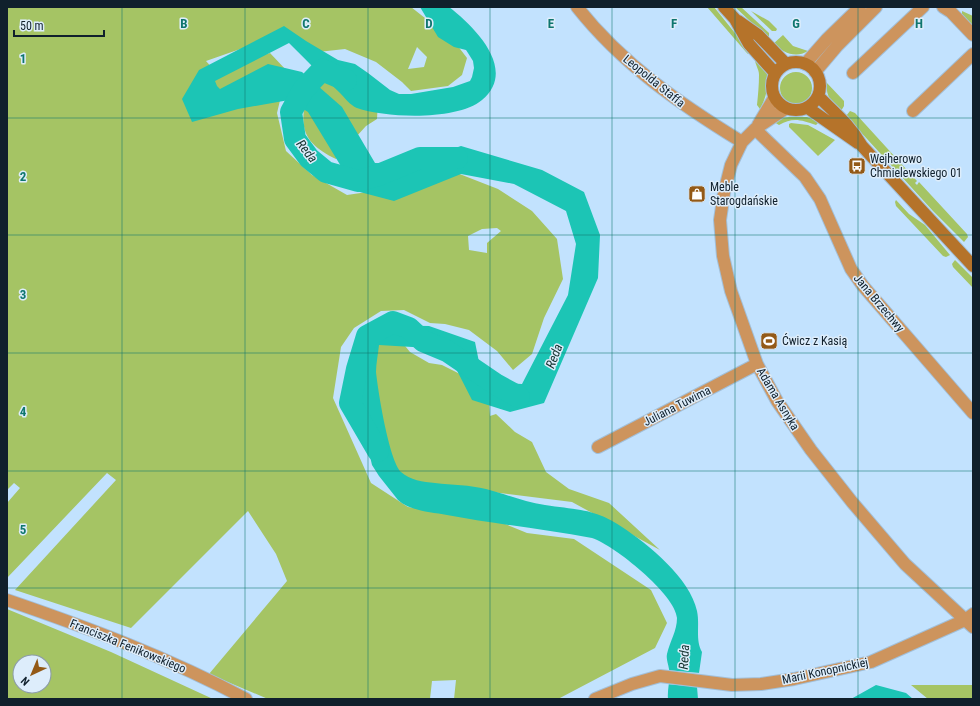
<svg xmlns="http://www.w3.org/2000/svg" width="980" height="706" viewBox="0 0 980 706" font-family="'Roboto Condensed',sans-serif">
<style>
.green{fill:#a5c464;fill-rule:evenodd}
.water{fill:#1cc5b5}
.pier{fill:#c2e2fe}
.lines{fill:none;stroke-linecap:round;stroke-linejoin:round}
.river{stroke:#1cc5b5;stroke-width:22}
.minor-casing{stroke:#a2bfd8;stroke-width:14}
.secondary-casing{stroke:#a2bfd8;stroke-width:14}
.minor{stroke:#cd945d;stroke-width:12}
.secondary{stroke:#b5732a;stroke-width:12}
.grid{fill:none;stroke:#0f766e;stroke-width:1;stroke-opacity:0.55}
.labels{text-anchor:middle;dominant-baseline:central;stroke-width:3;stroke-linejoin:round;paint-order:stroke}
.street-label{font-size:12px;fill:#10202c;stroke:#ddedfb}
.poi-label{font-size:12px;fill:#10202c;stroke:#ddedfb;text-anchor:start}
.water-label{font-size:13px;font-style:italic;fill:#14332f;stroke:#ddedfb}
.grid-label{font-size:13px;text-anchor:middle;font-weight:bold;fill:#0f766e;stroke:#ddedfb;stroke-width:3;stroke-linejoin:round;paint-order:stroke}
</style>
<rect width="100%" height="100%" fill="#c2e2fe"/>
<path class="green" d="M7,7h404l43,34 13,17 -5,17 -14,11 -37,5 -9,-9 -26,-20 -31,-13 -27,3 -32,-19 -80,28 8,9 56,-17 17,18 -10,42 9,38 26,24 35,20 34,-5 76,-17 41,16 34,22 25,28 6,40 -19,39 -12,36 -19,16 -16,-19 -28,-21 -24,-6 -15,-1 -26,-13 -23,1 -27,17 -13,19 -8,51 38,85 37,24 90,14 29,12 47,6 77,51 16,33 -12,25 -97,51h-104l2,-19 -24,1 -2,18h-162l-59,-25 78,-93 -11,-27 -28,-43 -117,117 -116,-38 101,-110 -9,-7 -100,105v-75l13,-15 -6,-5 -7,7zM417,47l10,10 -3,10 -16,2zM497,228l4,3 -14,12v10l-18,-3 -1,-14 14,-7z
M707,7h7l37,46 -3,1 -2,-2z
M735,7h6l28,26v4l-1,1z
M751,11l18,10 8,8 -1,2h-4z
M962,11l11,5v10l-11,-12z
M783,35l10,11 15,5c-13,8 -25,1 -35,-7z
M755,59c4,4 10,8 12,12 4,9 -2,30 -7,38l-3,-4c1,-10 2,-20 2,-30 0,-6 -4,-10 -4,-16z
M336,72l42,28 -1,19 -11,7 -30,33c-22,-11 -36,-22 -32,-49 1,-4 1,-11 3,-15 4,-8 21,-18 29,-23z
M780 88a16 16 0 1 1 32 0a16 16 0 1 1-32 0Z
M826,82l18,19v5l-3,5c-12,-11 -14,-14 -15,-29z
M850,111l5,2 62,68 -2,2 2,2 2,-3 48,52 1,3 -4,5 -31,-31 -87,-95z
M789,117h18l12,5 -3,3c-15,-5 -23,-8 -37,0l-5,-3 7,-4z
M791,123l17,2 27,15 -17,16 -29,-29v-3z
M896,200l13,14 16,11 25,30 -4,2 -3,-1 -47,-50 -1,-4z
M955,260l18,18v10l-20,-21 -1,-3z
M385,338l16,3 9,11 19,11 13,2 22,11 25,26 1,14 6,-2 19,18 17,10 14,30 23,17 40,14 51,47 -88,-48 -153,-19 -29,-12 -21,-100 4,-22z
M7,609l104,43 102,47h-206zM20,662h24v24h-24z
M911,685h62v14h-45z"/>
<path class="water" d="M420,7h29c26,20 69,63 33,93 -25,21 -96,18 -125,8 -6,-2 -13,-11 -18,-16 -17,-16 -33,-32 -50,-49l-74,38 2,5 3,3 48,-25 34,8 40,35 33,56 33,1 53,-18 81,24 42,22 16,43 -2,43 -54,125 -34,9 -38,-12 -26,-51 -67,-4c-1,9 -3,19 -3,27 2,19 13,88 25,100 9,8 22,10 34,11 17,2 35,2 51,6 20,5 38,13 59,16 31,5 49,3 77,22 27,18 68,51 75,84 3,14 -2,29 5,41l-5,35 1,12h-30c-1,-10 3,-21 1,-30 -1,-6 -3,-10 -2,-15 3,-13 10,-23 10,-36 -1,-23 -63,-73 -85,-80 -48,-9 -97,-14 -145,-23 -16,-3 -37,-4 -49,-15l-19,-24 -7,-11 -13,-56 -5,-60 21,-24 54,1 46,16 8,40 39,2 46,-89 8,-51 -10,-33 -52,-27 -53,-10 -67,27 -38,-10 -48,-79 -19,-12 -51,9 -46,13 -10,-23 17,-29 85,-44 22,15 32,19 17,4 13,9 22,17 9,4h12l42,-7 17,-6 2,-4 2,-9 -1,-7 -5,-8 -2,-3 -12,-3 -16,-10z
M876,685l30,8 7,6h-62z"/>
<path class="pier" d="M667,670l33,3 -1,14 -33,-3z"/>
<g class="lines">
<path class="river" d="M346,80l-24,-10 -19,20 -12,22 4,27 14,19 17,14 32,9 18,-5 44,-18h37
M378,451l-28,-48 7,-34 10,-33 26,-14 16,6 14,13 24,10 50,34 22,12"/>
<defs>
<path id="minor" d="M577,7c46,58 103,97 165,135
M943,7l8,5 22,23
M805,64l22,-25 33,-32
M815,72l22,-26 39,-39
M853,73l70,-66
M785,109l-30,20 -13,13 -11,23 -7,28 -4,27 3,36 8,35 26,73 20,37 34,49 41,52 53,62 68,63
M913,111l60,-57
M758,125l16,-27
M755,129l50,48 15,22 31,70 12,17 110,127
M598,447l159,-83
M7,600c82,28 162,58 239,99
M595,699l37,-15 28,-8 72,9 29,-1 33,-5 77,-17 94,-42 8,-6"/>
<path id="secondary" d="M724,7l11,12 14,25 26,29
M738,21l20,14 28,29
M772 86a24 24 0 1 1 48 0a24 24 0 1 1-48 0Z
M818,96c18,18 31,28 44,50l111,120
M808,108l50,35"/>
</defs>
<use href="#minor" class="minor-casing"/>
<use href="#secondary" class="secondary-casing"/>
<use href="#minor" class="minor"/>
<use href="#secondary" class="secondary"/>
</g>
<path class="grid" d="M122,7v692M245,7v692M368,7v692M490,7v692M612,7v692M735,7v692M858,7v692M7,118h966M7,235h966M7,353h966M7,471h966M7,588h966"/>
<defs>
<symbol id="bus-square" viewBox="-11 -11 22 22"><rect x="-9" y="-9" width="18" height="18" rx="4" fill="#935916" stroke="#ddedfb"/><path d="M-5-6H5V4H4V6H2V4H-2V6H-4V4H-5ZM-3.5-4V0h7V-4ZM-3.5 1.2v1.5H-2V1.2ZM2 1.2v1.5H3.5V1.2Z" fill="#fff"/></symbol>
<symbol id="shop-square" viewBox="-11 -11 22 22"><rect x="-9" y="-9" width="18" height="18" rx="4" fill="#935916" stroke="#ddedfb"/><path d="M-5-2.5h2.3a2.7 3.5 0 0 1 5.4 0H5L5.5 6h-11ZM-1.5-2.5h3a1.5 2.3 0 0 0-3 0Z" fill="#fff"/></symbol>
<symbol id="stadium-square" viewBox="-11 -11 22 22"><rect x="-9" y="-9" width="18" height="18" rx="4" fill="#935916" stroke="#ddedfb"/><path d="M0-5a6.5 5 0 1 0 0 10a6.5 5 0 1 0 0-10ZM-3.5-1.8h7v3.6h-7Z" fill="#fff"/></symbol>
</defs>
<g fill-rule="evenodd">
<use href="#bus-square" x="847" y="156" width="20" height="20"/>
<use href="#shop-square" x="687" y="184" width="20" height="20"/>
<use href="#stadium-square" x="759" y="331" width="20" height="20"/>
</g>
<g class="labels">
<g class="street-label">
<text transform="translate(654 81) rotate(39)">Leopolda Staffa</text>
<text transform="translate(879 303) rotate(50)">Jana Brzechwy</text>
<text transform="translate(778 399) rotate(59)">Adama Asnyka</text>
<text transform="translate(677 406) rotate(-27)">Juliana Tuwima</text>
<text transform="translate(128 646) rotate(22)">Franciszka Fenikowskiego</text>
<text transform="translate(825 671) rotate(-12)">Marii Konopnickiej</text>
</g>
<g class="poi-label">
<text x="870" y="159">Wejherowo<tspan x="870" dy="14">Chmielewskiego 01</tspan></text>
<text x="710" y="187">Meble<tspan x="710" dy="14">Starogdańskie</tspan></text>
<text x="782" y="341">Ćwicz z Kasią</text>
</g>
<g class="water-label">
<text transform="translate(307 151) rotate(52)">Reda</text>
<text transform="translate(554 356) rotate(-69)">Reda</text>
<text transform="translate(684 657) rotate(-87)">Reda</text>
</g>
</g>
<g class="grid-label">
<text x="184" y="28">B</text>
<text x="306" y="28">C</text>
<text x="429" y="28">D</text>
<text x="551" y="28">E</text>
<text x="674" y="28">F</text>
<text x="796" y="28">G</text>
<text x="919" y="28">H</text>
<text x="23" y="63">1</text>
<text x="23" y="181">2</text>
<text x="23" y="299">3</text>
<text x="23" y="416">4</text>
<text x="23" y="534">5</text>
</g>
<rect width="980" height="706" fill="none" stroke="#10202c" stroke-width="16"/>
<g transform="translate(32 674) rotate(224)"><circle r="19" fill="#ddedfb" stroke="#8b9ba8"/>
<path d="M0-3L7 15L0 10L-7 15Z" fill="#935916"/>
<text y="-6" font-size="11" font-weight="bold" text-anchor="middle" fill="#10202c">N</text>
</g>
<path d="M14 30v6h90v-6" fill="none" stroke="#10202c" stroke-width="2"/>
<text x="20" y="30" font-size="12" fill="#10202c" stroke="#ddedfb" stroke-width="3" paint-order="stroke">50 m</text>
</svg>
